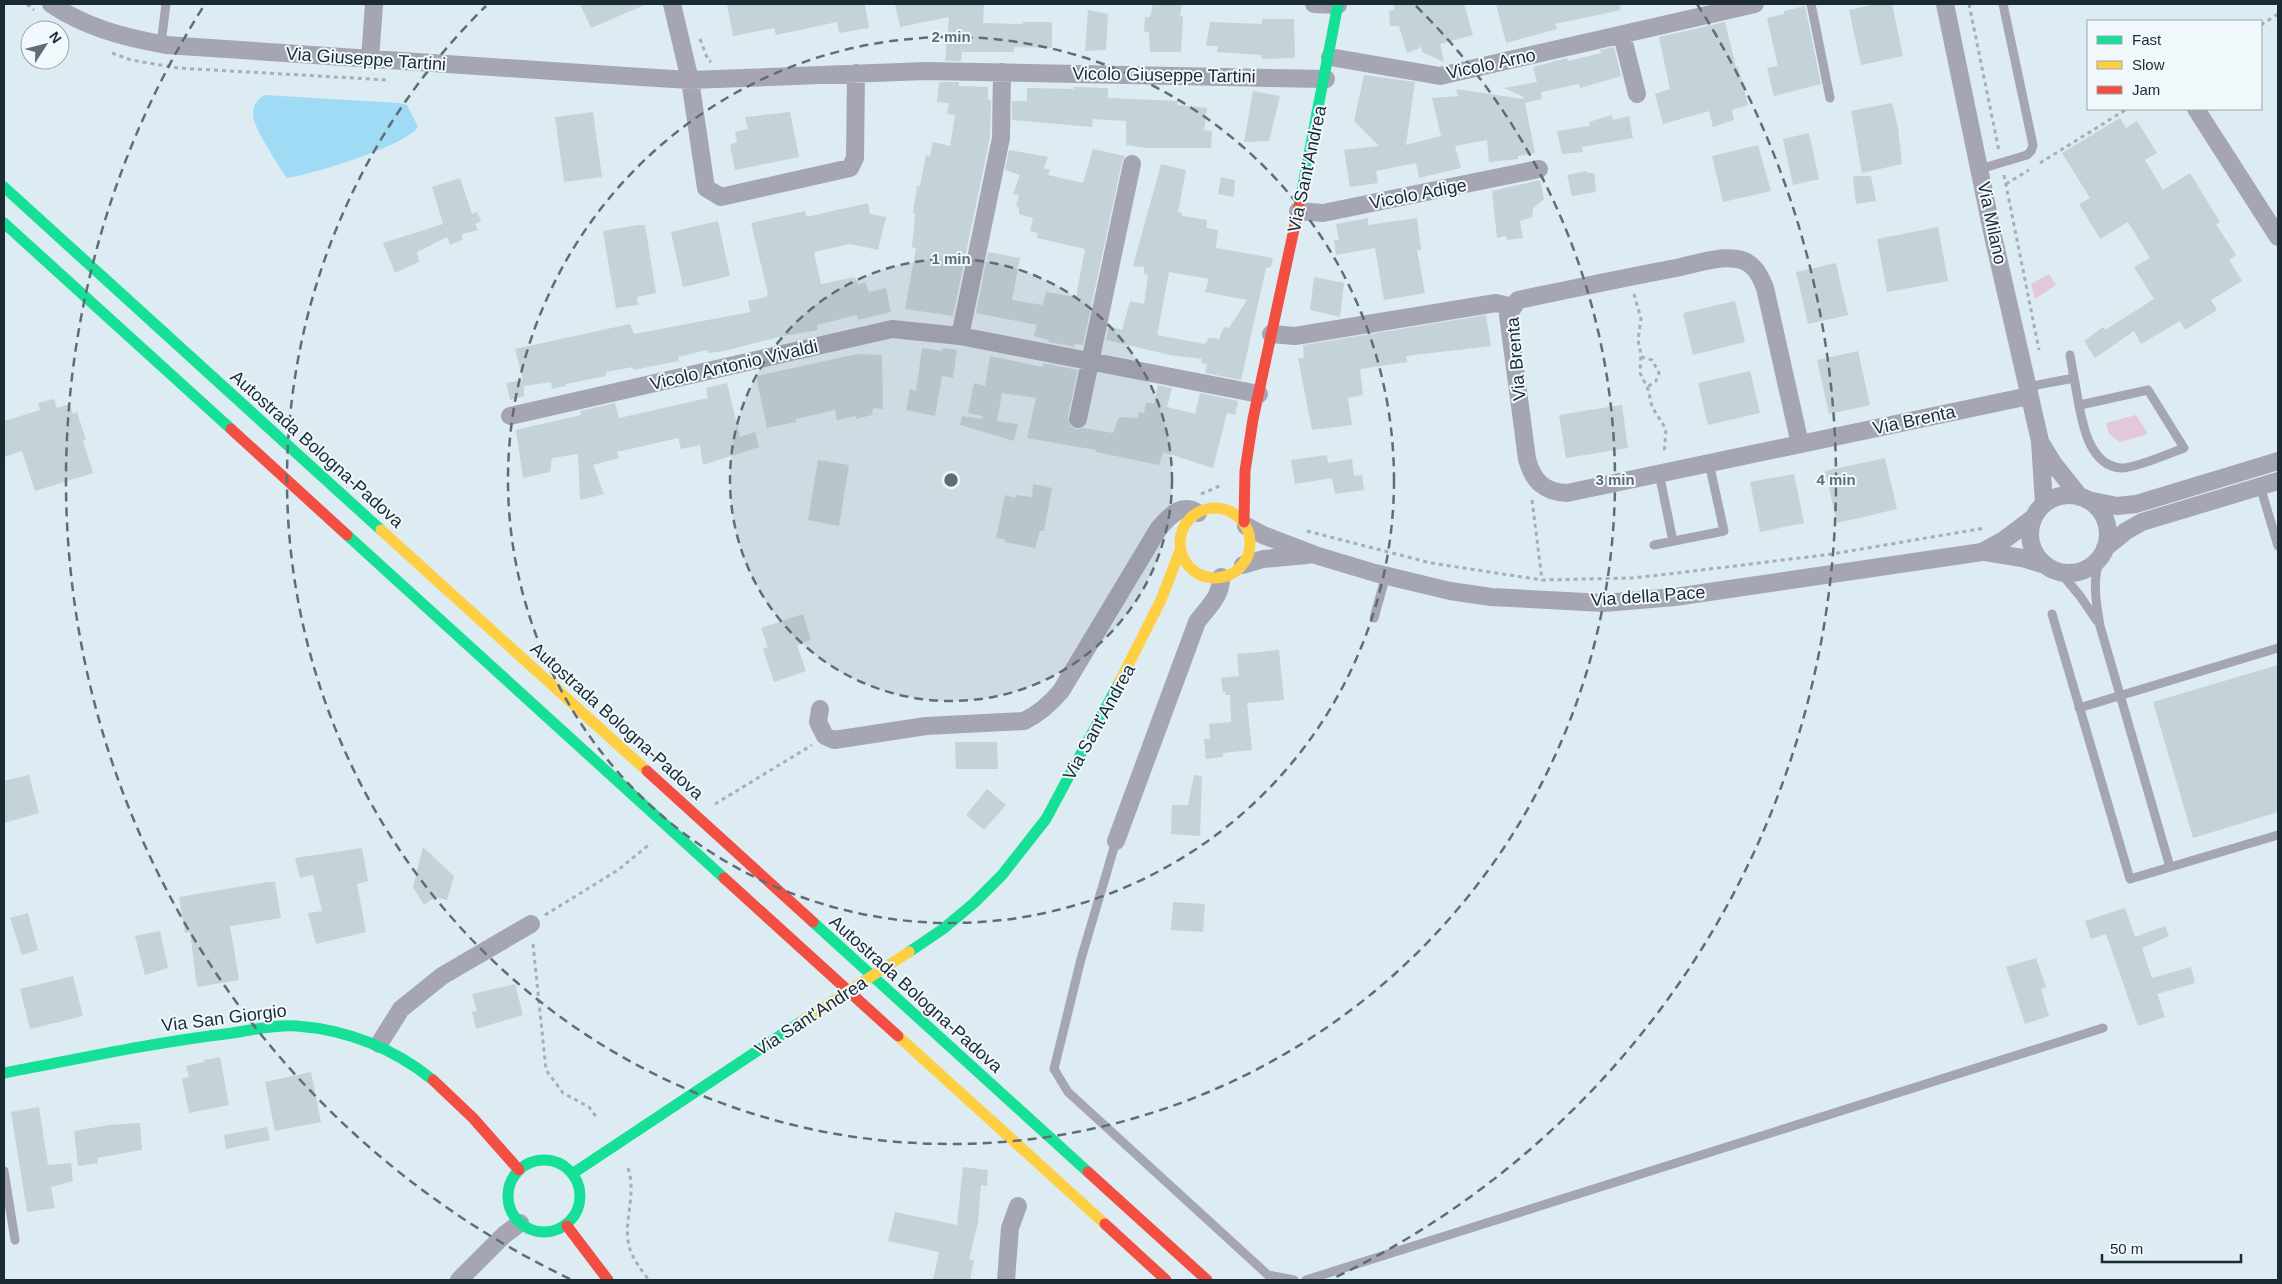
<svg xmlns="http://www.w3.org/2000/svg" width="2282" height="1284" viewBox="0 0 2282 1284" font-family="Arial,sans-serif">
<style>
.green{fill:#e3c7da}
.water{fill:#a0dbf6}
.building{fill:#c4d3d8;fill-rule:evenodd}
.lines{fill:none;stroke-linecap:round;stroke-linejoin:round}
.path{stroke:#a9adb8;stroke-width:3;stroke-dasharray:4 4;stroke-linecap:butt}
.lane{stroke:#a5a5b4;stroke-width:9}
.street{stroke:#a5a5b4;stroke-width:18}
.fast{stroke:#16e098;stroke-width:11}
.slow{stroke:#ffcf43;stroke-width:11}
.jam{stroke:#f24e42;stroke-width:11}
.slow-bridge{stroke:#ffcf43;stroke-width:11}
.ring{fill:none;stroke:#5f6e76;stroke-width:2.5;stroke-dasharray:9 6}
.labels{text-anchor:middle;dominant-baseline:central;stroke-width:4;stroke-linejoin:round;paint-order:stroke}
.street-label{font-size:18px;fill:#1b2b33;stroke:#f0f8fc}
.centre{fill:#5f6e76;stroke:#f0f8fc;stroke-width:2.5}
.ring-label{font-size:15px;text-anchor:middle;font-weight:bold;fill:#5f6e76;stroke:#f0f8fc;stroke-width:4;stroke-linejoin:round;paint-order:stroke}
</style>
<rect width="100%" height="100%" fill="#ddebf2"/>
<path class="green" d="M2049,274l7,11 -21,14 -4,-15z
M2136,415l12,19 -28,8 -11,-8 -3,-11z"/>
<path class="water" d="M264,95l135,8 8,2 11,22c-13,19 -105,47 -131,51 -8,-11 -34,-51 -34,-63 0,-10 4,-15 11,-20z"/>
<path class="building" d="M580,4h67l-56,24z
M727,4h138l4,24 -30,5 -2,-11 -61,13 -2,-7 -41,8z
M895,4h89l-1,19 40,1v-2h29v26l-38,-1v5h-52l-1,9h-16l4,-44 -49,10z
M1153,4h29l-2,12h3l-2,36h-31l-1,-20h-5l1,-15h5z
M1394,4h70l9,31 -33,9 4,18 -22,-10 -1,-7 -1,3 -13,5 -8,-27h-9l-1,-15 5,-1z
M1496,4h124l1,6 -66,14 2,5 -51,14z
M1876,4h16l11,52 -42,9 -12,-55z
M1805,6l16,78 -47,12 -7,-28 10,-2v-4l-10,-44 17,-4v-3z
M1088,10l20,4 -2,36 -21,1z
M1262,19h32l1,39 -33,1v-4l-45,-3 1,-6h-12l4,-24 52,2z
M1725,22l11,45h2l10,38 -16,5 2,10 -21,7 -4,-16 -46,13 -8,-30 15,-5 -11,-52z
M1614,47l7,29 -41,12 -1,-4 -38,8 1,7 -17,4 10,50 -17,3v3l-29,3 -2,-22 -32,6 6,22 -42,10 -3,-15 -40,8 2,12 -28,4 -6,-37 35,-4 -25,-25 10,-46 51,7 -9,63 35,-9 -9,-38 26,-2 -2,-7 67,10 1,-2 -20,-9 33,-6 -4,-15 34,-9 1,3 33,-8 -1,-3z
M939,82h20v4l29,1v13h3l-1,37 -37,179 -48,-7 11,-61 -4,-1 3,-33 -2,-1 4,-27h3l6,-31 4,1 3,-14 17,4 5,-31 -8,-1 2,-11 -12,-1z
M1074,87l34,1v10l70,3 -1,4 30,3 -3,22 8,1 -1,17h-63l-22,-3v-24l-33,-2 -1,8 -80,-7v-19h15v-13l47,1z
M1253,91l27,5 -11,45 -25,1z
M1892,103l6,24 4,37 -40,9 -11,-62z
M593,112l9,65 -38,5 -9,-65z
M790,112l9,45 -64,13 -5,-25 7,-3 -2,-10 13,-3 -3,-12z
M1612,115l1,5 16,-4 4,22 -51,9 1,5 -21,2 -5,-23 32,-5v-4z
M2120,118l6,10 11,-7 20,32 -12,7 18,30 27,-17 30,49 -4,2 20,31 -7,5 13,21 -31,19 6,10 -32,20 -5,-9 -39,23 -7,-13 -39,27 -11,-17 19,-14 2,3 49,-31 -20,-32 16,-9 -22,-36 -28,17 -21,-35 11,-6 -28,-45z
M1809,133l10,46 -26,6 -10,-46z
M1758,145l13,46 -48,11 -11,-46z
M1093,149l32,7 -3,6 -39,183 -8,-1 -1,3 -25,-5v-2l-15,-4 3,-11 -61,-12 12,-61 32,6 -8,42 31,5 3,-13 30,5 9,-48 -48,-11 1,-5 -8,-2 3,-13 -14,-4v-6l-3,-2 3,-11 -6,-1 7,-19 -15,-5 4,-20 39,7 -4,11 6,2 -2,5 35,8z
M1161,164l25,6 -8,42 4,1v3l25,4 -1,8 12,2 -2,18 57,10 -2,9 -5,1 -25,112 -36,-7 2,-9 -6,-1 1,-4 -32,-4 -64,-15 3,-14 13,4 8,-29 14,3 4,-29 -4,-1v-7l-11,-1zM1169,272l40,7 -4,13 42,8 -18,28 -5,-1 -5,12 -10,-1 -4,6 -48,-9z
M1587,171v2h7l2,19 -24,4 -5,-21z
M1853,176h18l5,25 -20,3z
M1221,177l14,3 -1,17 -16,-3z
M460,178l12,36 5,-2 4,9 -6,3 3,6 -16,4v6l-12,5 -3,-8 -30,15 2,10 -24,11 -12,-30 60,-19 -11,-37z
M1540,180l4,19 -11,9 -1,9 -12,4 3,17 -16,2 -1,-4 -9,2 -5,-47z
M868,203l2,11 16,3 -8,33 -28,-6 -36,8 7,32 34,-7 3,8 7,-3 4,10 17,-4 5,24 -33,8 -1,-5 -40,10 1,5 -35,6 -59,15 -16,2 -1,-3 -29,7 1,4 -46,9v-3l-27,5v4l-41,8 1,2 -14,3 -1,-7 -27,4v10l-14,4 -4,-17 17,-3 -8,-31 115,-25 4,10 116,-22 -2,-11 18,-4 2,-3 -17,-71 54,-12 2,6z
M1368,218v7l49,-7 4,32h-4l8,43 -41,7 -9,-52 -39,7 -2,-15h5l-3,-16z
M718,221l12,55 -47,11 -12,-55z
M638,225h7l11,68 -19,4 1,8 -22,3 -13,-77z
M1938,227l10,54 -61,11 -10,-53z
M1836,263l12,52 -40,9 -12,-52z
M1314,277l30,6 -4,34 -30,-7z
M1735,301l10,41 -52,13 -10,-42z
M1486,315l5,31 -85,10 1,6 -47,7 3,26 -15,3 4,27 -40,5 -14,-72h6l-1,-13z
M922,348l20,3 1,-3 14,2 -4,28 -11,-2 -7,40 -29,-6 4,-21 6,2z
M1858,351l12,54 -41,9 -12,-54z
M857,354l25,1 1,54 -10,-1 -1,7 -16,4v-3l-19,4 -2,-10 -39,9v3l-29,6 -11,-52z
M990,356l53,11v-4l35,7 -10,47 3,10 5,2 7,-1 30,5 6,-16 19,1 1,-6 5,1 2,-11 8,2 4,-19 14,3 -5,19 28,7 5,-21 38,8 -3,14 -8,-2 -14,55 -50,-16 -4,13 -63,-13v-2l-69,-12 9,-40 -34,-5 -5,28 21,3 -4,17 -54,-16 2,-9 20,3v-3l-14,-3 6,-30 11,3z
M1750,371l10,42 -52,12 -10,-42z
M727,383l13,54 15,-5 4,15 -56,18 -3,-20 -19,4 -3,-11 -61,14 2,6 -26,7 11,29 -24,6 -2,-46 -26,4 -2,14 -27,6 -7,-48 65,-15 -1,-4 35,-8 4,15 89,-20 -2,-10z
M54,399l3,9 13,-4 3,10 4,-2 9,28 -3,1 10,32 -58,18 -13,-40 -18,6v-36l36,-11 -2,-7z
M1622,405l6,43 -62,10 -7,-43z
M1327,455l1,8 24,-4 2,17 8,-1 2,15 -29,4 -3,-16 -37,6 -4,-24z
M1885,458l12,51 -60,14 -12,-52z
M818,460l31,5 -10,61 -31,-6z
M1794,474l10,49 -44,9 -10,-50z
M1033,484l19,4 -8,43h-4l-5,17 -30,-6 -1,-3 -8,-1 9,-43 10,3 1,-3 16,2z
M803,614l8,26 -14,5 9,26 -32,11 -11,-33 5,-2 -7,-19z
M1279,650l5,50 -37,3 5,47 -29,3v4l-17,2 -2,-20h6l-1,-15 22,-2 -1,-27h-5v-3h-2l-2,-14 18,-2 -2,-22z
M2278,665v147l-85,26 -40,-136z
M955,742h42l1,27h-42z
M29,775l10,38 -35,10v-42z
M1194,775l8,1 -2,60 -29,-2 1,-29h16z
M987,789l19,16 -22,25 -18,-15z
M423,847l31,29 -7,24 -12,-3 -11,8 -11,-18z
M362,848l6,33 -11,3 9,48 -50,12 -8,-31 14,-2 -9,-36 -13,3 -5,-20z
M268,882h7l6,36 -51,8 9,54 -42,7 -7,-55 -5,1 -6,-36z
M1173,902l32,2 -2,28 -32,-2z
M2125,908l10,29 30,-11 4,10 -27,12 10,30 39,-11 4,16 -38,11 8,23 -27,9 -32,-92 -15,5 -6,-18z
M28,913l10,37 -16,5 -12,-37z
M160,931l8,37 -23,7 -10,-39z
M2036,958l10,29 -5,2 8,27 -24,8 -19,-57z
M73,976l10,40 -53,13 -10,-40z
M515,984l8,31 -47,14 -4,-17 5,-1 -5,-17z
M220,1057l9,48 -40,8 -7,-34 7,-2 -3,-11 18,-4v-2z
M311,1072l10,50 -46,9 -10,-49z
M39,1107l9,58 23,-2 2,18 -22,6 4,21 -28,4 -16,-100z
M140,1123l2,27 -45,8 1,5 -20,3 -4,-35 35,-6z
M267,1127l3,13 -44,9 -2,-14z
M963,1167l25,3 -1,16 -6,-1 -3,37 -9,38h5l-4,20h-37l6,-28 -51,-11 7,-29 62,13z"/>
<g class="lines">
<path class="path" d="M27,4l7,6
M1969,4l30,147
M2261,25l17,-11
M700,39l8,21 3,2
M112,53l19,7 47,8 210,12
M2040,163l87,-54
M2004,175l35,175
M2006,184l23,-14
M1634,294l7,25 -3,21 3,14 -1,19 8,16 4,18 14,22 -2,25
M1641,357l11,3 7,13 -3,8 -9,6
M1201,494l21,-9
M1532,500l10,80
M1307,531l124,32 111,17 89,-2 38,-4 163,-20 153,-26
M715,804l97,-59
M545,915l73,-45 33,-27
M533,944l13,126 17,23 26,14 8,11
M628,1168c9,27 -5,52 1,78 3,12 13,25 20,34"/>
<path class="lane" d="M1811,4l19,94
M161,44l5,-40
M1980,169l47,-14 4,-4 2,-6 -30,-141
M2070,355l4,23
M2027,387l47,-9c6,28 9,87 47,90 12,1 50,-15 63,-20l-36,-58 -68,15
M1659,473l14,68
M2260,486l18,60
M1654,545l70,-14 -15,-68
M2100,558c-8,23 -4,44 0,68l70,241
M2060,572l20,24 17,25
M2052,614l78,265 148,-44
M1374,618l12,-43
M2079,708l199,-60
M1116,841l-35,118 -27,110 14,23 200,183 26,5
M4,1171l11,69
M1306,1280l797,-252"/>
<path class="street" d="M51,4c36,24 72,33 115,41l475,32 49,3 236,-9 400,8
M672,4l18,76 16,108 15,9 129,-29 5,-10 1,-85
M1314,4l24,1
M1945,4l48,232 47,205 4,63
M1622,35l15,59
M1330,57l110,19 315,-72
M370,59l4,-55
M2196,109l82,128
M1298,211l25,2 216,-44
M1271,334l24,2 201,-33 17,4
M960,336l41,-198 1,-66
M510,416l382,-87 68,7 299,58
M1078,419l54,-255
M1800,444l-35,-156c-5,-13 -12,-27 -28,-29 -19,-3 -42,5 -61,9 -53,10 -105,21 -158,32l-10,15 19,144c6,22 17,33 40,34l462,-97
M2042,445l11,18 27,34
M2030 534a39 39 0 1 1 78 0a39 39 0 1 1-78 0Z
M2088,500l29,6 19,-2 142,-43
M1246,526l17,9 52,20 60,18 75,18 41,6 113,6 71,-6 307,-45 22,-12 29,-22
M2105,548l21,-17 16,-9 136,-41
M1985,552l37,6 23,7
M1243,565l20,-6 44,-4
M820,709l-2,13 7,14 9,4 92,-14 98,-5c15,-7 26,-17 37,-30l98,-163c11,-12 22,-26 39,-15
M1116,841l81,-219c10,-14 25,-26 24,-45
M379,1044l22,-35 41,-33 89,-52
M459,1280l45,-45 16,-12
M1006,1280l4,-52 8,-22"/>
<path class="fast" d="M4,187l377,343
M1299,206l39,-202
M4,223l227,206
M347,535l377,343
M813,922l275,250
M909,952l34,-23 31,-26 28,-28 44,-56 73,-136
M4,1073c74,-14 147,-30 221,-39 24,-3 48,-10 72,-8 52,4 96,22 136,54
M508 1196a36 36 0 1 1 72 0a36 36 0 1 1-72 0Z
M572,1174l230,-153"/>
<path class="slow" d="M1180 543a35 35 0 1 1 70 0a35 35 0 1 1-70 0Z
M381,530l266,241
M1119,683l42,-83 20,-52
M898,1036l207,188"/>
<path class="jam" d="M231,429l116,106
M1244,522l1,-51 8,-52 46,-213
M647,771l166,151
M724,878l174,158
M433,1080l40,38 46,52
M1088,1172l119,108
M1105,1224l61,56
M567,1226l41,54"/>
<path class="slow-bridge" d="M802,1021l107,-69"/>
</g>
<circle cx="951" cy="480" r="221" fill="#5f6e76" fill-opacity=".12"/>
<g class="ring">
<circle cx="951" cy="480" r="221"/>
<circle cx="951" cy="480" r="443"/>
<path d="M1416 6A664 664 0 1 1 486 6"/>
<path d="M570 1279A885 885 0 0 1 205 4M1697 4A885 885 0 0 1 1332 1279"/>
</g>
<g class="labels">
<g class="street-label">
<text transform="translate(366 59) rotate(4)">Via Giuseppe Tartini</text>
<text transform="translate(1491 64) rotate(-12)">Vicolo Arno</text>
<text transform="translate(1164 75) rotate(1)">Vicolo Giuseppe Tartini</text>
<text transform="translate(1307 169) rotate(-78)">Via Sant'Andrea</text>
<text transform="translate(1418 194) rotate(-11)">Vicolo Adige</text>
<text transform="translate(1992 223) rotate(78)">Via Milano</text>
<text transform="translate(1516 359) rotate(-95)">Via Brenta</text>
<text transform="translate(734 365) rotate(-13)">Vicolo Antonio Vivaldi</text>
<text transform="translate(1914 420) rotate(-12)">Via Brenta</text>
<text transform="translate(317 449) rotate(42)">Autostrada Bologna-Padova</text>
<text transform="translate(1648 596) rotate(-4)">Via della Pace</text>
<text transform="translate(617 721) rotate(42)">Autostrada Bologna-Padova</text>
<text transform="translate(1099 722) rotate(-61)">Via Sant'Andrea</text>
<text transform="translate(916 994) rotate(42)">Autostrada Bologna-Padova</text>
<text transform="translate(811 1016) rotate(-33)">Via Sant'Andrea</text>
<text transform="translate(224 1018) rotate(-7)">Via San Giorgio</text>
</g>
</g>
<circle cx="951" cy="480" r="8" class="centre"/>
<g class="ring-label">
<text x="951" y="42">2 min</text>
<text x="951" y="264">1 min</text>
<text x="1615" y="485">3 min</text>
<text x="1836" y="485">4 min</text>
</g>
<rect width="2282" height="1284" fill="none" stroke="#1b2b33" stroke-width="10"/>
<rect x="2087" y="20" width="175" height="90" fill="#f0f8fc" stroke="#9ba6ac"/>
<rect x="2097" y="36" width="25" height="8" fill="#16e098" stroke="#9ba6ac"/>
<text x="2132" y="45" font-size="15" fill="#1b2b33">Fast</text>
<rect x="2097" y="61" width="25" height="8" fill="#ffcf43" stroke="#9ba6ac"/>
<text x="2132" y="70" font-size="15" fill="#1b2b33">Slow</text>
<rect x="2097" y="86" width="25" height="8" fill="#f24e42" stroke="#9ba6ac"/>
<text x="2132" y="95" font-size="15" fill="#1b2b33">Jam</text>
<g transform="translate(45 45) rotate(54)"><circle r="24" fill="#f0f8fc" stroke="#9ba6ac"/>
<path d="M0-4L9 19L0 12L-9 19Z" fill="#5f6e76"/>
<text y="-8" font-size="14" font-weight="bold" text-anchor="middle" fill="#1b2b33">N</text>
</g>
<path d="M2102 1254v8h139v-8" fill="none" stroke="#1b2b33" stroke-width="2.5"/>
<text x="2110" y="1254" font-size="15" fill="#1b2b33" stroke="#f0f8fc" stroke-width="4" paint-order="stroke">50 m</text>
</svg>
